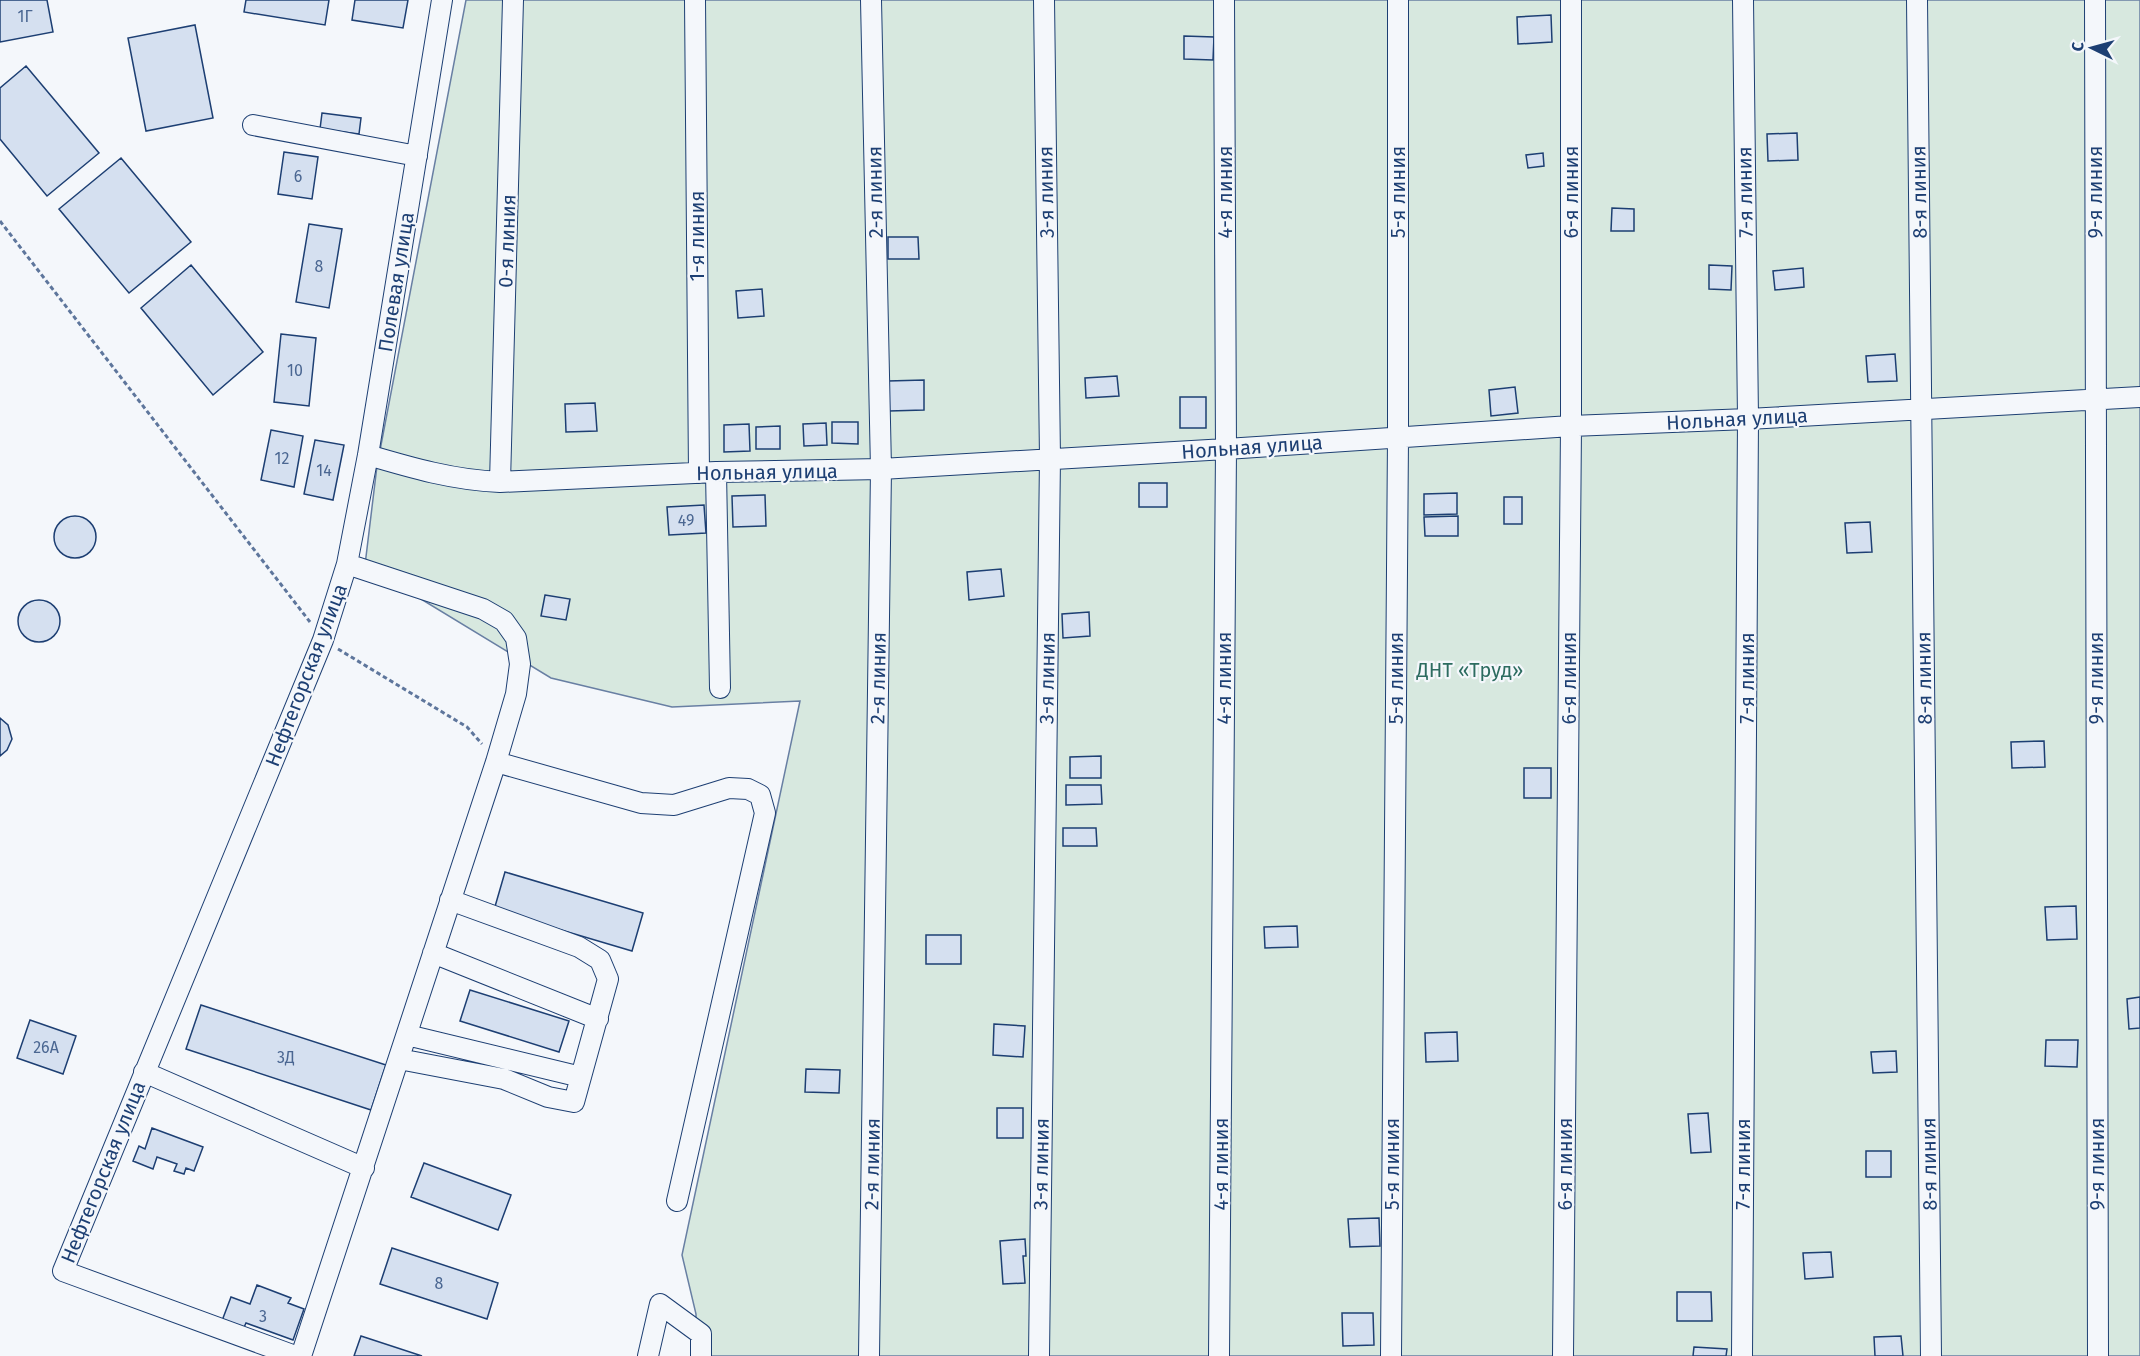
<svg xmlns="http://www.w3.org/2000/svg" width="2140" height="1356" viewBox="0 0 2140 1356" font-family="'Fira Sans',sans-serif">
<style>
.green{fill:#d7e8df;stroke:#687fa3;stroke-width:1.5}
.building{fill:#d5e0f0;stroke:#1d3f73;stroke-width:1.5}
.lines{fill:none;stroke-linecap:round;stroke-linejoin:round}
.minor-casing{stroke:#1d3f73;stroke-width:22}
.path{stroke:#5e769c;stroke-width:3;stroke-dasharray:4.5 3;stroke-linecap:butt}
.minor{stroke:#f4f7fb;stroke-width:20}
.labels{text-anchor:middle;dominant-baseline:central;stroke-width:4.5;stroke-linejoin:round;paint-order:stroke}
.number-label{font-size:16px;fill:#4b6792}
.street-label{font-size:20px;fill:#1d3f73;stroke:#f4f7fb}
.park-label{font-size:20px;fill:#2c6c60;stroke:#f4f7fb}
</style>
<rect width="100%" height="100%" fill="#f4f7fb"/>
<path class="green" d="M466,0h1674v1356h-1444v-42l-14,-59 118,-554 -128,6 -121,-29 -186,-113 12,-99z"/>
<path class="building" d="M0,0h47l6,32 -53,10z
M246,0h83l-4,25 -81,-13z
M355,0h53l-5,28 -51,-8z
M1551,15l1,27 -34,2 -1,-27z
M195,25l18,93 -67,13 -18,-93z
M1184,36l30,1 -1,23 -29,-1z
M26,66l73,87 -52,43 -47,-57v-51z
M322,113l39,5 -2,16 -39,-5z
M1797,133l1,27 -30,1 -1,-27z
M284,152l34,5 -6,42 -34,-5z
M1543,153l1,13 -16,2 -2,-13z
M121,158l70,84 -62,51 -70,-84z
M1612,208l22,1v22h-23z
M309,224l33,5 -13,79 -33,-6z
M888,237h30l1,22h-31z
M191,265l72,87 -50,43 -72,-87z
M1709,265l23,1 -1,24 -22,-1z
M1803,268l1,19 -29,3 -2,-19z
M762,289l2,27 -26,2 -2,-27z
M281,334l35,4 -7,68 -35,-4z
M1895,354l2,27 -29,1 -2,-26z
M1117,376l2,20 -33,2 -1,-20z
M924,380v30l-35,1 -1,-30z
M1515,387l3,26 -27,3 -2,-26z
M1180,397h26v31h-26z
M595,403l2,28 -31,1 -1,-28z
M832,422h26v22l-26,-1z
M826,423l1,22 -23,1 -1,-22z
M749,424l1,27 -26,1v-27z
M780,426v23h-24v-22z
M271,430l32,6 -9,51 -33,-7z
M315,440l29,5 -11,55 -29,-6z
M1139,483h28v24h-28z
M1457,493v21l-33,1v-21z
M765,495l1,31 -33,1 -1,-31z
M1504,497h18v27h-18z
M704,505l2,28 -37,2 -2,-28z
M1458,516v20h-33l-1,-19z
M54 537a21 21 0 1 1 42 0a21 21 0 1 1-42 0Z
M1870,522l2,30 -25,1 -2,-30z
M1001,569l3,27 -35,4 -2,-28z
M545,595l25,4 -4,21 -25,-4z
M18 621a21 21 0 1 1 42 0a21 21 0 1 1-42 0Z
M1089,612l1,24 -27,2 -1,-24z
M0,718l8,7 4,14 -5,11 -7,6z
M2044,741l1,26 -33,1 -1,-26z
M1101,756v22h-31v-21z
M1524,768h27v30h-27z
M1066,785h35l1,19 -36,1z
M1063,828h33l1,18h-34z
M505,872l138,41 -11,38 -138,-41z
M2076,906l1,33 -30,1 -2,-33z
M1297,926l1,21 -33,1 -1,-21z
M926,935h35v29h-35z
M470,990l99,31 -10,31 -99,-31z
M2140,997v31l-11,1 -2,-30z
M201,1005l185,60 -15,45 -185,-61z
M30,1020l46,16 -13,38 -46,-16z
M994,1024l31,2 -2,31 -30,-2z
M1457,1032l1,29 -32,1 -1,-29z
M2046,1040h32l-1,27 -32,-1z
M1896,1051l1,21 -24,1 -2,-21z
M806,1069l34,1 -1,23 -34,-1z
M997,1108h26v30h-26z
M1708,1113l3,39 -20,1 -3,-39z
M152,1128l51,19 -9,24 -8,-3 -2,6 -10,-3 3,-7 -20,-7 -4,12 -20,-8 6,-15 6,3z
M1866,1151h25v26h-25z
M424,1163l87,32 -13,35 -87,-33z
M1379,1218l1,28 -30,1 -2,-28z
M1025,1239l1,17h-3l2,27 -22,1 -3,-43z
M392,1248l106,35 -11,36 -107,-35z
M1831,1252l2,25 -28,2 -2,-26z
M257,1285l34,13 -3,5 16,6 -11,31 -47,-17 -5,11 -21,-8 11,-29 19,7z
M1677,1292h34l1,29h-35z
M1342,1313h31l1,32 -31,1z
M361,1336l61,20h-68z
M1901,1336l2,20h-28l-1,-19z
M1694,1347l33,2 -1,7h-33z"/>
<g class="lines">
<defs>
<path id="minor" d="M695,0l4,473
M1917,0l14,1356
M2095,0l3,1356
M253,125l164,31
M368,455c44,13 85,25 132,27l216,-10 165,-3 345,-20 345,-23 177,-7 392,-22
M716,472l4,216
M500,482l13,-482
M496,762l145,41 33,2 55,-17 19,1 12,6 5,18 -88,388
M433,953l165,66
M407,1035l174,42
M399,1059l105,20 44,18 26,5 34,-123 -8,-19 -21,-13 -129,-47
M144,1072l220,96
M295,1356l-232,-85 260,-631 24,-76 21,-109 74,-455
M301,1356l195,-594 20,-68 4,-30 -4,-26 -12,-17 -21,-12 -136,-45
M648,1356l12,-52 41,30v22
M869,1356l12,-887 -10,-469
M1039,1356l11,-898 -6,-458
M1219,1356l7,-907 -2,-449
M1391,1356l7,-918v-438
M1563,1356l8,-930v-426
M1742,1356l6,-937 -5,-419"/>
</defs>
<use href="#minor" class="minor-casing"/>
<path class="path" d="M0,221l310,401
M338,649l129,78 15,17"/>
<use href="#minor" class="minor"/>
</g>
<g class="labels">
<g class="number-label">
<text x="25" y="16">1Г</text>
<text x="298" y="176">6</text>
<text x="319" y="266">8</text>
<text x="295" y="370">10</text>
<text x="282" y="458">12</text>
<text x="324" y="470">14</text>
<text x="686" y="520">49</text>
<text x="46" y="1047">26А</text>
<text x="286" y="1057">3Д</text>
<text x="439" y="1283">8</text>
<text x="263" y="1316">3</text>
</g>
<g class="street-label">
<text transform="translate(875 192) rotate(-91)">2-я линия</text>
<text transform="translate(1046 192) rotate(-91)">3-я линия</text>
<text transform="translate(1225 192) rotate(-90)">4-я линия</text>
<text transform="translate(1398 192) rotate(-90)">5-я линия</text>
<text transform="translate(1571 192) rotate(-90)">6-я линия</text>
<text transform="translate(1745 192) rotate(-91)">7-я линия</text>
<text transform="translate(1919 192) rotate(-91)">8-я линия</text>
<text transform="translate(2095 192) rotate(-90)">9-я линия</text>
<text transform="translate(697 236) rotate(-90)">1-я линия</text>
<text transform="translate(507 241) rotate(-88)">0-я линия</text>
<text transform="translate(396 282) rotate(-81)">Полевая улица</text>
<text transform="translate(1737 419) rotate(-3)">Нольная улица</text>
<text transform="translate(1252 447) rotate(-4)">Нольная улица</text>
<text transform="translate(767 472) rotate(-1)">Нольная улица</text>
<text transform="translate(306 675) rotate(-69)">Нефтегорская улица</text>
<text transform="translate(878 678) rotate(-89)">2-я линия</text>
<text transform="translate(1047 678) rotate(-89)">3-я линия</text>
<text transform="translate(1224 678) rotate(-90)">4-я линия</text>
<text transform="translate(1396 678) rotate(-90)">5-я линия</text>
<text transform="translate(1569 678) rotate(-90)">6-я линия</text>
<text transform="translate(1747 678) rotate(-90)">7-я линия</text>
<text transform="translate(1924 678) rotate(-91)">8-я линия</text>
<text transform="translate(2096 678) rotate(-90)">9-я линия</text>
<text transform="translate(872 1164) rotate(-89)">2-я линия</text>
<text transform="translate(1041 1164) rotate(-89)">3-я линия</text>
<text transform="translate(1221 1164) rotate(-90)">4-я линия</text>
<text transform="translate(1392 1164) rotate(-90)">5-я линия</text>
<text transform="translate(1565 1164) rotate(-90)">6-я линия</text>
<text transform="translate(1743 1164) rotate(-90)">7-я линия</text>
<text transform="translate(1929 1164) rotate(-91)">8-я линия</text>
<text transform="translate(2097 1164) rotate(-90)">9-я линия</text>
<text transform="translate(103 1172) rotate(-68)">Нефтегорская улица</text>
</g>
<g class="park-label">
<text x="1470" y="670">ДНТ «Труд»</text>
</g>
</g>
<g transform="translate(2092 48) rotate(275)" stroke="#f4f7fb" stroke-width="4.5" paint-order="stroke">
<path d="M0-4.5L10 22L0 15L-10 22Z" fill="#1d3f73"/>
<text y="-9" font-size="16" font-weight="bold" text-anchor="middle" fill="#1d3f73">С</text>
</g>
</svg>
